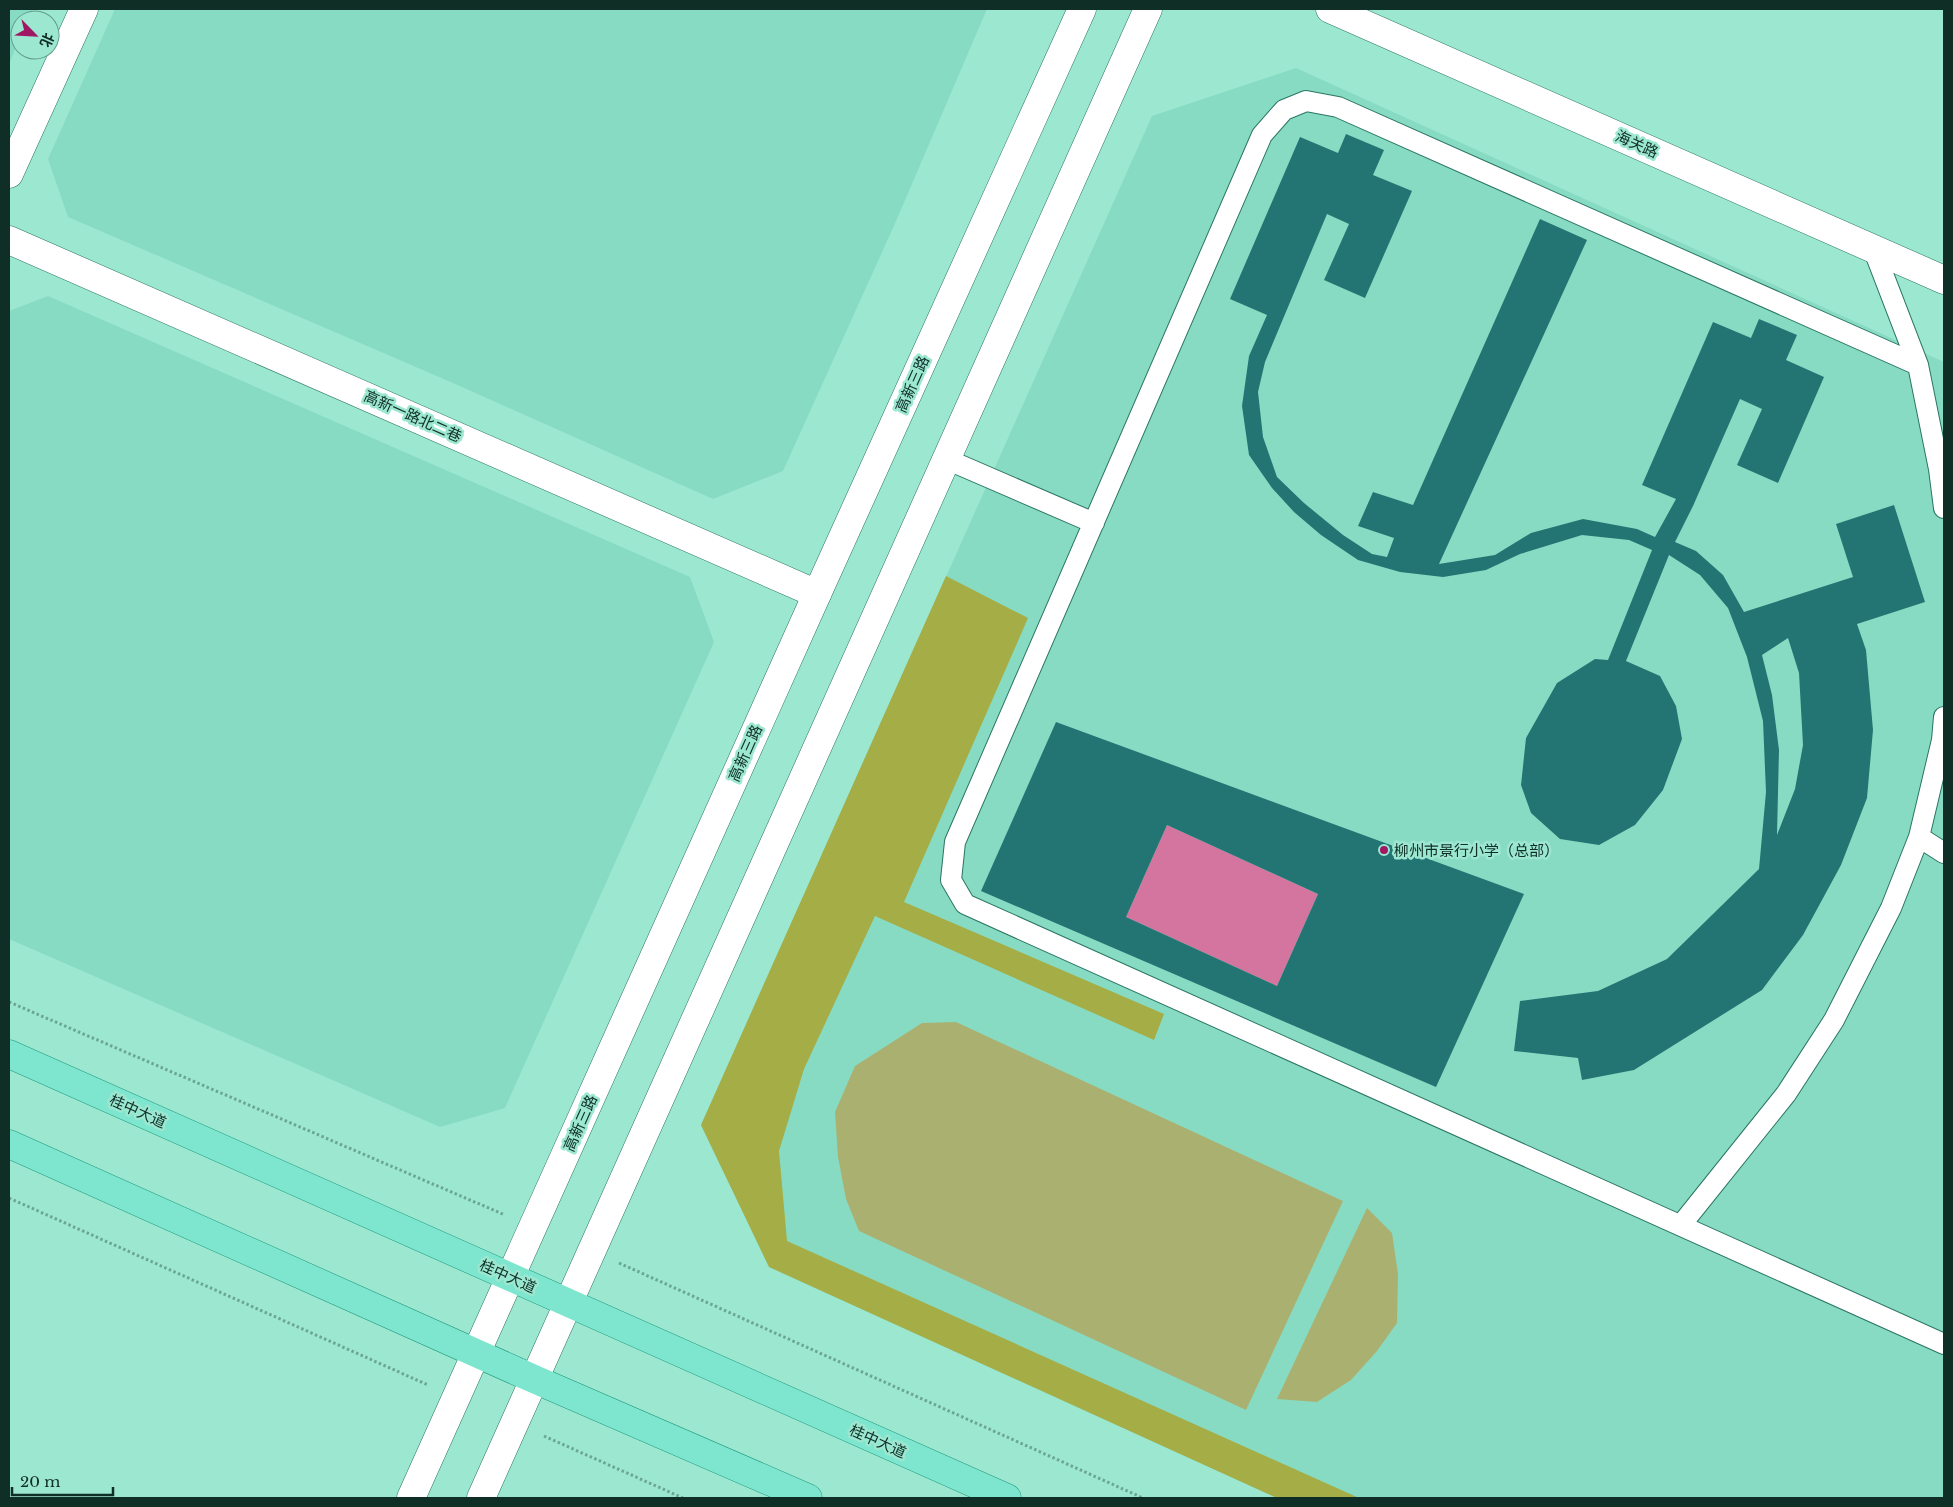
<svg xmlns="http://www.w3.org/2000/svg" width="1953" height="1507" viewBox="0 0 1953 1507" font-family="'Libre Baskerville','Noto Sans SC',serif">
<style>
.built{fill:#88dbc3}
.green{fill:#aab170}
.forest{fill:#a5ad46}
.water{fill:#d3759e}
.building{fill:#237573;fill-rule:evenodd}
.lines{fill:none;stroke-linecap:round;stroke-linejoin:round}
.service-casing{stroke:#2a7663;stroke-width:22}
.minor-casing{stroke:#2a7663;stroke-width:29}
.tertiary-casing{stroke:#2a7663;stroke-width:29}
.secondary-casing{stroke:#2a7663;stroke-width:29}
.primary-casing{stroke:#1f997e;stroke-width:29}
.path{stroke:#6ba695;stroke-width:3;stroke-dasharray:2.5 2.5;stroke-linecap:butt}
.service{stroke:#fff;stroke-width:20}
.minor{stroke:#fff;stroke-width:28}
.tertiary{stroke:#fff;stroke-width:28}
.secondary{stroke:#fff;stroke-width:28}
.primary{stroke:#7ee5ce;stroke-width:28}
.poi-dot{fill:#a01764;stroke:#9ce7d0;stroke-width:2}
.labels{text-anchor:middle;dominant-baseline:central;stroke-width:5;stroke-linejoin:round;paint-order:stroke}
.street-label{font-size:15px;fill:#0f2e26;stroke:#9ce7d0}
.poi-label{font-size:15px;fill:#0f2e26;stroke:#9ce7d0;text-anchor:start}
</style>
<rect width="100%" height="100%" fill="#9ce7d0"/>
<path class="built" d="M9,9h24l-5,11h-8v18l-11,26z
M115,9h872l-94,219 -110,243 -70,28 -260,-116 -385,-166 -20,-58z
M1296,68l648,294v1136h-667l-508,-231 -68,-142 451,-1009z
M48,296l642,281 24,65 -209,466 -65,19 -431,-188v-628z"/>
<path class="green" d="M956,1022l387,179 -97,209 -387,-179 -13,-32 -8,-42 -3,-45 20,-46 67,-43z
M1367,1208l25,25 6,41 -1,49 -20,28 -26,29 -34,22 -40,-3z"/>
<path class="forest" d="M946,576l82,42 -124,284 260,112 -10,26 -279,-124 -71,153 -25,82 8,90 572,257h-82l-508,-231 -68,-142z"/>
<path class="water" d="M1167,825l151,69 -41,92 -151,-69z"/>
<path class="building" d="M1346,134l38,16 -11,25 39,16 -47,107 -41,-18 25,-56 -22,-10 -62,148 -7,30 5,45 14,40 27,26 39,32 29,19 15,3 7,-19 -36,-12 15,-34 40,13 127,-286 47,21 -148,324 56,-9 36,-22 52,-14 54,10 18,8 21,-38 -34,-14 71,-163 38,16 8,-19 38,16 -11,25 38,17 -46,106 -41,-18 25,-56 -22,-10 -47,107 -18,36 21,9 27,24 21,37 109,-35 -17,-53 58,-19 31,97 -68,22 9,26 7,80 -6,68 -26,67 -38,70 -41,55 -128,80 -52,10 -4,-22 -64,-7 6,-50 78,-10 69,-32 92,-90 7,-77 -3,-71 -16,-64 -19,-49 -28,-33 -31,-20 -43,106 34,15 16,30 6,33 -19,51 -28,35 -36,20 -39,-6 -29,-26 -10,-28 5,-47 31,-55 38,-24 13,1 44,-110 -23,-10 -47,-5 -62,19 -34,16 -43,7 -43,-5 -42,-12 -37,-25 -27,-23 -22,-24 -23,-33 -7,-49 7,-50 18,-41 -37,-16 70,-162 38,16zM1788,638l11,35 4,72 -8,44 -18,46 2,-85 -7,-55 -10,-40z
M1056,722l468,172 -88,193 -455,-196zM1167,825l151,69 -41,92 -151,-69z"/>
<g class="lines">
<defs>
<path id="service" d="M1873,248l45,117 21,104 5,39
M1918,365l-580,-258 -32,-6 -22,9 -22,25 -307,707 -4,38 14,24 979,440
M946,459l148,64
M1919,837l25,16
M1681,1225l105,-131 48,-74 57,-112 28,-71 23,-97 2,-23"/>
<path id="minor" d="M9,174l75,-165
M9,240l808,354"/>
<path id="tertiary" d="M1330,9l614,271"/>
<path id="secondary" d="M411,1498l406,-904 265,-585
M481,1498l667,-1489"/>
<path id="primary" d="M9,1054l998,444
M9,1144l525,235 274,119"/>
</defs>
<use href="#service" class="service-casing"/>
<use href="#minor" class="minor-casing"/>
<use href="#tertiary" class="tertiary-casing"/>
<use href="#secondary" class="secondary-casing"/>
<use href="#primary" class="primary-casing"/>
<path class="path" d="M9,1002l496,213
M9,1198l419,187
M619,1263l524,235
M544,1436l139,62"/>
<use href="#service" class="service"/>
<use href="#minor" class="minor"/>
<use href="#tertiary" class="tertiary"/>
<use href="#secondary" class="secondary"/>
<use href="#primary" class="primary"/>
</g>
<circle class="poi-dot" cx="1384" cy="850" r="5"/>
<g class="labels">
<g class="street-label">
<text transform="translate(1637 144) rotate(24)">海关路</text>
<text transform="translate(912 384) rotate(-66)">高新三路</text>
<text transform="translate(413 416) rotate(24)">高新一路北二巷</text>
<text transform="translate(745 753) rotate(-66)">高新三路</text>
<text transform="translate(138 1111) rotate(24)">桂中大道</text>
<text transform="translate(580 1123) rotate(-66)">高新三路</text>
<text transform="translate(508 1276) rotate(24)">桂中大道</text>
<text transform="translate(878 1441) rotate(24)">桂中大道</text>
</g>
<g class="poi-label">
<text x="1394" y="850">柳州市景行小学（总部）</text>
</g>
</g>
<rect width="1953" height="1507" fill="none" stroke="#0f2e26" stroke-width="20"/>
<g transform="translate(35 35) rotate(114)"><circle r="24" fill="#9ce7d0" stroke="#649d8c"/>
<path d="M0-4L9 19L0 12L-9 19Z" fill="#a01764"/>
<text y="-8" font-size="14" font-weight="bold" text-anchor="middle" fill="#0f2e26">北</text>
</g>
<path d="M12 1487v8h101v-8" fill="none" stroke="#0f2e26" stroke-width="2.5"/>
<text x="20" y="1487" font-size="15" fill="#0f2e26" stroke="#9ce7d0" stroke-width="4" paint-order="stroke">20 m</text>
</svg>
